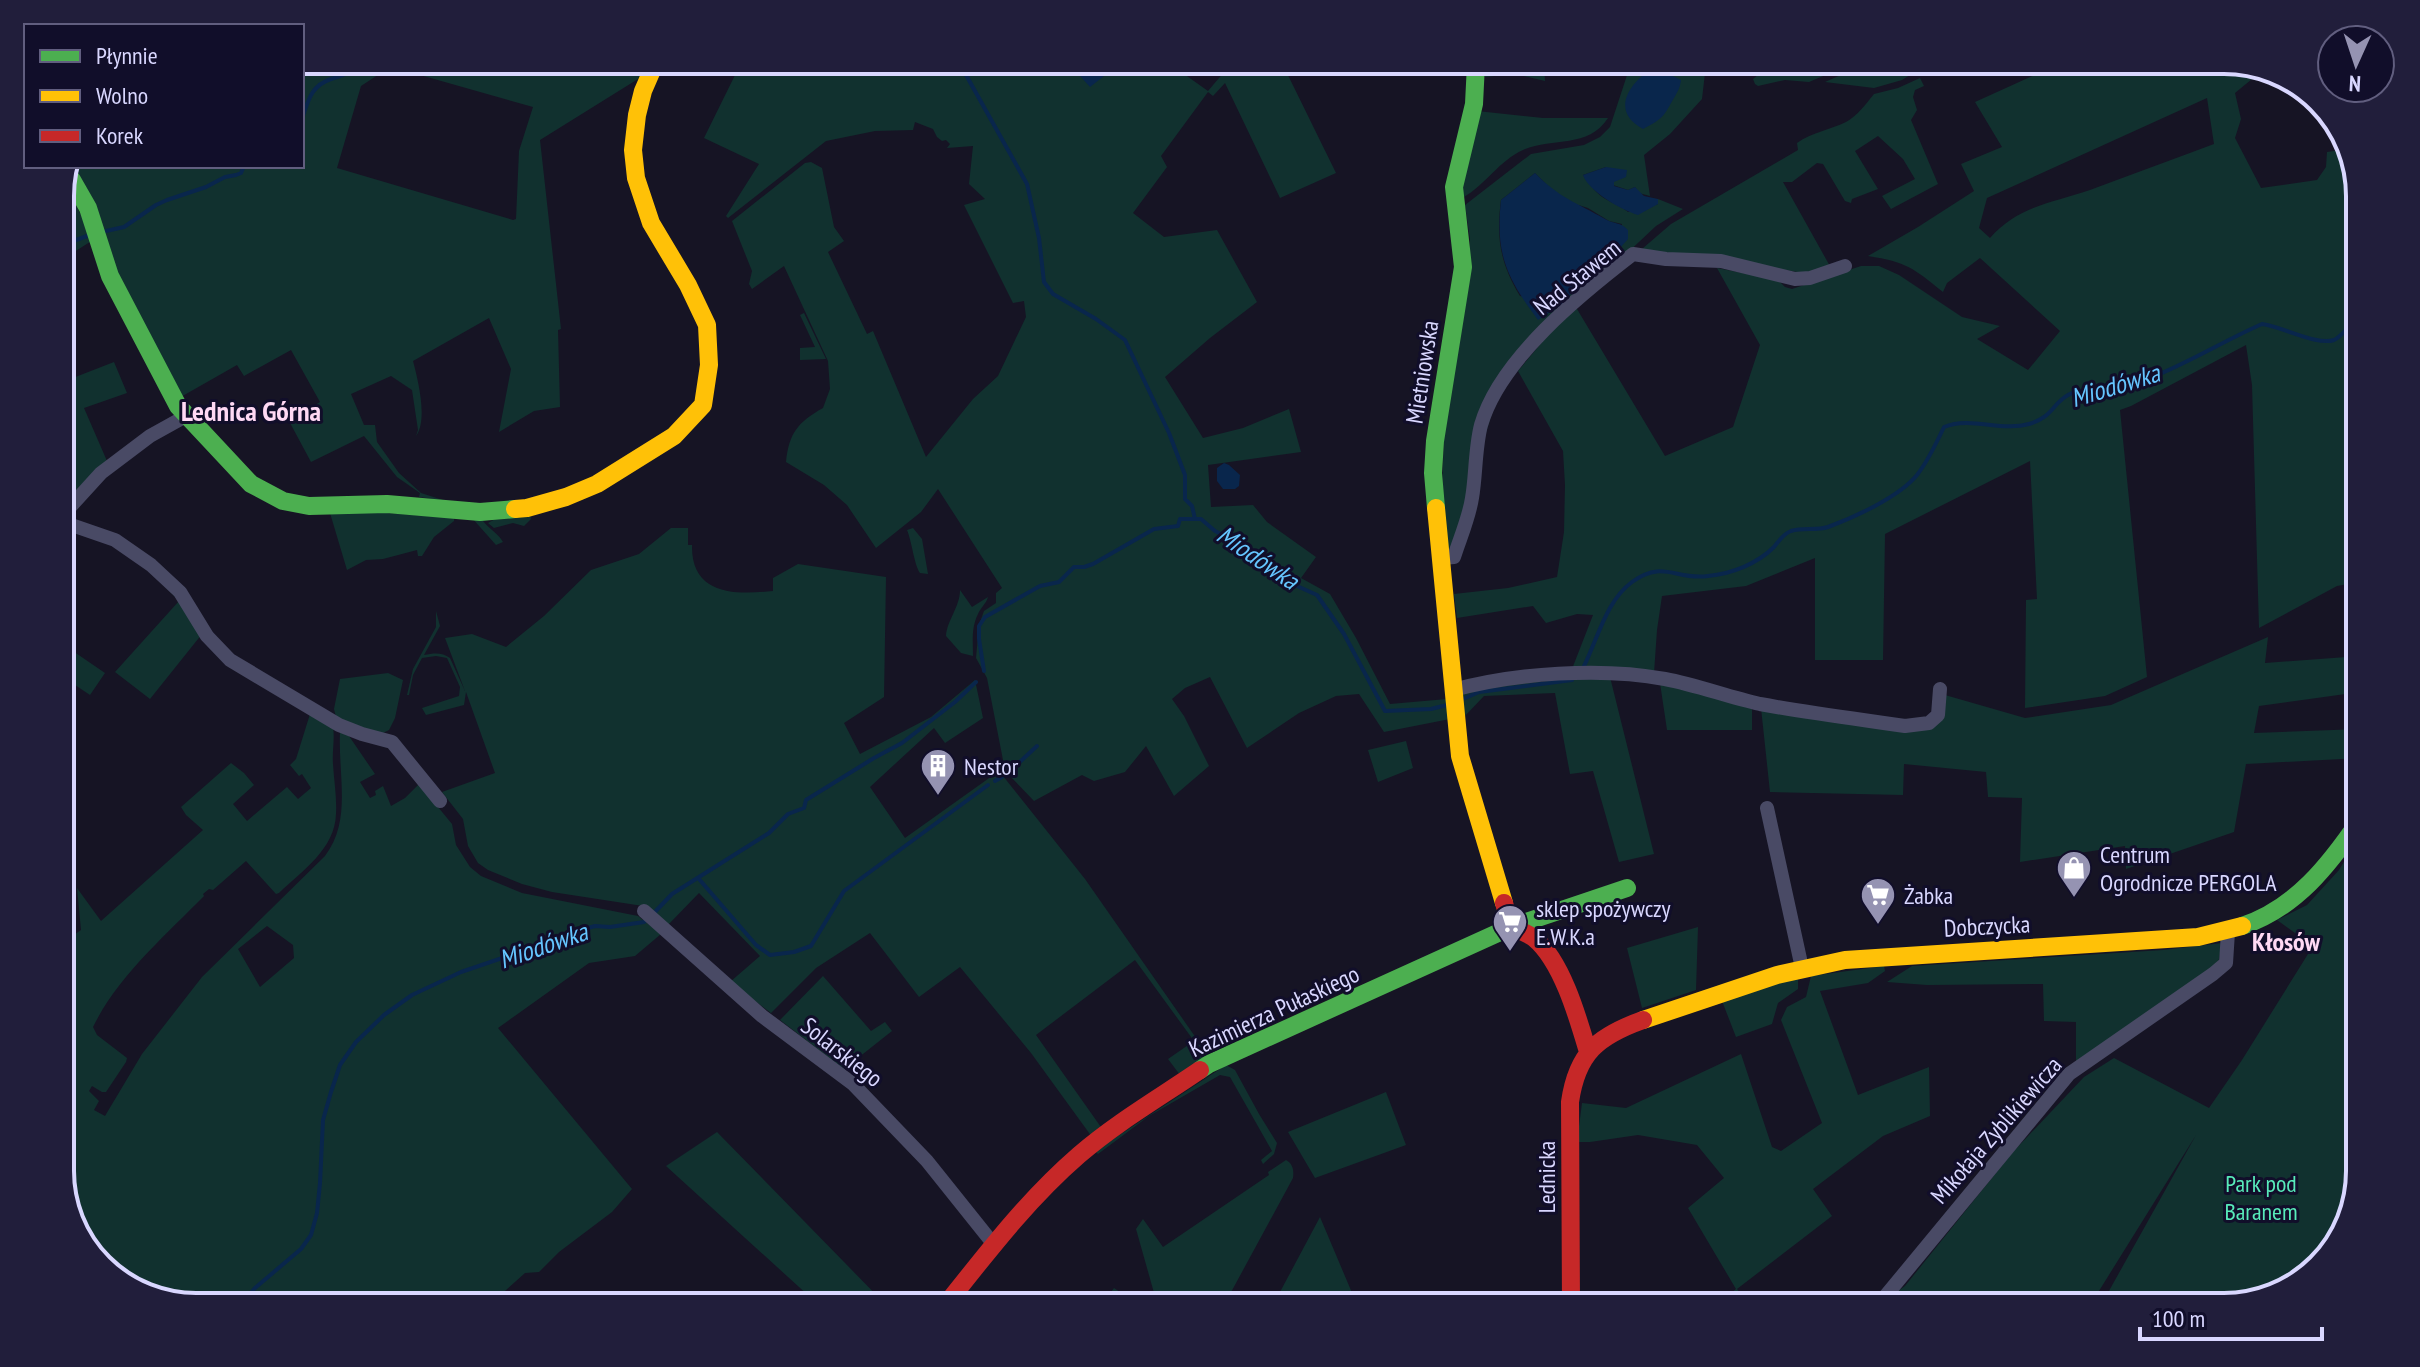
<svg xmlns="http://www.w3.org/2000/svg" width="2420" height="1367" viewBox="0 0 2420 1367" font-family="'PT Sans Narrow',sans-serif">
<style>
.green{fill:#11312f;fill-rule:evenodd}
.water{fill:#09264c}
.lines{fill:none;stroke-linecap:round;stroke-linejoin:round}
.stream{stroke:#09264c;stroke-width:4}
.street{stroke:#494a65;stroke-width:14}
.fast{stroke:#4caf50;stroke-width:18}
.slow{stroke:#ffc107;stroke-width:18}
.jam{stroke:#c62828;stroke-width:18}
.labels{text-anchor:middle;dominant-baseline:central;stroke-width:6;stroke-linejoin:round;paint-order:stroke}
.street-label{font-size:24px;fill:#d9d7ff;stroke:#110e2a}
.poi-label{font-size:24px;fill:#d9d7ff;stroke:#110e2a;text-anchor:start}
.park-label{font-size:24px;fill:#58ebba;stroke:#110e2a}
.water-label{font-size:26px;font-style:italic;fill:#65c5ff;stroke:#110e2a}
.neighbourhood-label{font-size:26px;font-weight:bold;fill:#ffd9f4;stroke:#110e2a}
.quarter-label{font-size:28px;font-weight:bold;fill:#ffd9f4;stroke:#110e2a}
.rim{fill:none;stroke:#d9d7ff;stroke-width:4}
</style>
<rect width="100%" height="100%" fill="#161424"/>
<path class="green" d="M2224,60l39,10 -28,23 6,26 -6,19 26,50 56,-8 9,-13 1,-15 21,-3 12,38v395l-23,4 -78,42 -7,-243 -6,-40 -115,61 -11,4 27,267 -42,19 -80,12 1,-108 11,-1 -7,-138 -145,73 -2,126h-68v-102l-69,28 -84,10 -5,34 -3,43 -82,-4 21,-54 -16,-1 -31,9 -13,-17 -76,12 -3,-24 54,-6 49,-11 7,-45 1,-47 -2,-34 -45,-80 56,-67 91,152 68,-29 27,-82 -43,-77 61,12 7,7 7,2 69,-23h18l20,9 63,42 38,9 -23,13 51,31 32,-39 -80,-73 -33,25 -4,9c-30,-24 -36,-30 -75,-36l50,-29 56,-36 -13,-27 41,-17 -27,-45 66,-30 -7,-11zM2207,98l7,46c-41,15 -83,31 -124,46 -38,13 -72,16 -100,48l-11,-10 8,-30z
M1932,61l-30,19 -28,8 -49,-6 45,-20z
M1738,62l-33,11 -3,26 -32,35 -26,21 6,41 -11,-3 -4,-6 -7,3 -15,-5 -7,-18 -23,8c7,10 15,21 26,26 7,4 12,5 19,11l30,-8v-5l25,10 -27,17 -149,140 -37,117 -17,68 -5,-1 -6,-58 2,-59 25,-150 1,-44 -5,-34 66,-51 53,-9 16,-8 10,-10 21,-64zM1535,173l15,15 19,14 19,6 21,13 13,3 -5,26 -5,7 -16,8 -4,9 -17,14 -11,15 -44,-7c-20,-33 -24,-58 -19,-96z
M1774,62h52l4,6 -2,6 -19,8 -24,-2 -27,6 -3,-2 -2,-5z
M1544,63l1,18 -30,-7 -30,3 -3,-13z
M1180,65l-3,4 31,22 22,-26h53l53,108 -56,25 -55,-115 -12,13 -5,-4 -47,64 6,11 -34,46 31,24 53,-7 40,72 -47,36 -45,39 38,61 40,-10 46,-19 12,43 -93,13 3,42 42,-2 14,17 49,35 -15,21 29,16 26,44 34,66 57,-5 3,20 -66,13 -25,-38 -23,2 -37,17 -52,35 -37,-71 -25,11 -13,11 12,17 25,50 -35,30 -28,-50 -21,26 -31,9 -12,-6 -48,26 -23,-24 -8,-17 -16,-82 -11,-20 3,-33 5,-14 12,-8v-10l6,-5 -64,-99 -17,23 -45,36 -29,-43 -23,-20 -38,-23c3,-29 12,-40 37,-54l7,-19 -2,-28 -44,-95 -32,23 -3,-5 3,-13 -20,-50 73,-58 6,-1 11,6 12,59 10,14 -16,11 39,82 6,-3 53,126 47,-58 25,-23 28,-59 -2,-16 -11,2 -49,-98 21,-6 -16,-15 4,-38 -26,2 3,-4 -4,-4 -4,1 -5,-4 -4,-8 -18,-7 -2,8 -38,1 -49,10 -98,77 -2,-2 33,-52 -55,-26 35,-71z
M647,68l-9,11 -98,61 21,189 -3,1 2,77 -26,4 -35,21 12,-63 -22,-51 -76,43c5,19 15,59 3,75l2,-6 -6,-40 -21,-14 -40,18 13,31h11l2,17 22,31 22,20 25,8 -27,-4 1,-4 -23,-16 -33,-41 -53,26 -22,-41 31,-19 -29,-52 -47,26 -7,-11 -58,33 -111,-227 2,-5h232v-97h85l-26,17 -24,82 176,52 3,-1 3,-68 14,-44 -134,-38z
M1920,78l4,8 -9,4 -2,7 4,13 -6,10 27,64 -47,25 -9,-13 33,-17 -12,-20 -25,-23 -23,15 23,38 -26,10 -1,4 -6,-2 -22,-37 -6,-1 -25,19h-9l48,86 -20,6 -169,-25 29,-25 127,-74 -1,-7c15,-11 33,-13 49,-21 11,-6 20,-18 28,-28l24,-6z
M1477,111l66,7h65c-20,31 -56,19 -85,32 -23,10 -38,35 -59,47l-5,-14z
M64,180l29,60 -33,21v-74z
M804,313l22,46 -26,1v-12l15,-1 -15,-32z
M114,362l13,31 -43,15 23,53 -33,31 -7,3 -7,-11v-101z
M347,510l107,8v3l-20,16 -12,19h-4l-1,-6 -34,9 -17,1 -19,10 -17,-57z
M530,515l1,4 -7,7 -11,-3 -19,5 -6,-5 7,-4 -12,2c6,8 16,13 20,21l-7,3 -24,-27z
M671,528h17v17h4c-1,50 43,50 81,46v-13l25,-14 88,13 -2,120 -40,26 16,31 71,-37 44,-37 8,38 -38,25 -11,-15 -64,59 35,51 94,-67 86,108 125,179 -30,17 -12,-16 26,-18 -59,-81 -99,75 67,95 -11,7 -61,-84 -71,-86 -41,30 -49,-64 -54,35 -45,45 -41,-31 30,-26 -61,-63 -32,33 -24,-20 -91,-14 -30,-8 -34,-14 -10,-7 -10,-17 -5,-27 -21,-27 53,-19 -29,-81 -2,13 -38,10 -4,-7 37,-12 1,-9 -13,-29 -11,-2 -14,2 -9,17 -4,20h-2l6,-26 23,-42v-16l4,15 -16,29c10,-2 18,-3 26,3l15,33 -20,-53 27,-4 34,13 38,-31 47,-46 48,-16z
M913,528l9,11 6,35 -8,-1c-6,-9 -8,-31 -13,-43z
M151,572c22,5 41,43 51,62l-52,65 -35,-27 64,-71z
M960,590l12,17 16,-10c-2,7 -7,10 -10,17 -7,14 -5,28 -5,42l-12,-3 -15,-17c1,-16 14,-29 14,-46z
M2268,637l-3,26 95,-7v36l-101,14 -5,27 106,-4v29l-114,6 -12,68 -108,37 -1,-23 -105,16 2,-64 -34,-1 -2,-25 -82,-8 -1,31 -133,-3 -9,-84 168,22 16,-35 80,23 86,-13z
M67,647l38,26 -15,22 -30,-20v-18z
M388,673l15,7 -8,38 -6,12 -10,5 -43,-18 -2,-8 6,-30z
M1610,677l44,177 -35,8 -26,-91 -23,3 -15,-81 -71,3 -20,21 -5,-24 14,-7z
M1660,683l92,24v23h-85z
M310,714l23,13c2,12 -1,25 0,37 1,17 4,34 3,50 -1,35 -34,57 -57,79l-3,1 -30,-33 -33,29 -4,-1 -6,5 1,2c-39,40 -86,80 -111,131l4,8 30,23 -1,4 -20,30h-4l-10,-6 -3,5 10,10 -5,9 11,6 37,-62 60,-77 123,-121c27,-35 13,-80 15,-124l9,4 26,38 -15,8 10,16 6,-3 -1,-4 8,-5 8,20 14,-8 14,-14 33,40 4,21 14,22 11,9 41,17 116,23 23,18 -26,22 -46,7 -91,65 134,161 -20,23 -53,40 -20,20 -14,1 -38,34h-165l-11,-13 -29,13h-86l-68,-18 -50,-50 -18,-59v-235l21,-15 -4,-42 24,33 102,-91 -17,-15 -5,-8 50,-44 13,10 10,12 -21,19 14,17 40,-34 11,12 13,-11 -9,-14 -3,2 -9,-11 6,-6zM267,926l26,19 1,13 -34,29 -22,-38z
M1406,741l7,27 -35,14 -10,-32z
M2360,835v337l-18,67 -50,50 -67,18h-125l96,-172 -107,172h-213l29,-21 107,-133 72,-76 30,-19 95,50 33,-48 71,-114 -36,-26 30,-15 32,-35z
M1698,927l-2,63 -54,18 -15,-60z
M2222,943l-4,21 -142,99v-41l-32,-1 -1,-37 -116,1 -40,-3 25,-16 251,-16z
M1884,966l1,5 -17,12 -48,8 38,104 71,-28 1,49 -47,20 -70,53 19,27 -95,73 14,18h-37l22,-18 -48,-81 36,-30 -27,-33 -59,-10 -48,7h-13l5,-39 44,5 115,-54 31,93 9,4 41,-28 -41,-103 6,-13 19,-10 5,-21z
M823,976l48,55 14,-9 7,9 -48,38 -64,-49z
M1798,977v12l-20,14 -6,21 -36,13 -14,-36z
M1226,1065l9,5 24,44 18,29 -3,11 -11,10 -2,-4 11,-9 -42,-74 -10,-2 -71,41 -51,38 -3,-3z
M1386,1092l20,53 -91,33 -27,-46z
M717,1132l171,175h-67l-155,-141z
M1286,1160c7,4 8,10 7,18l-70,129h-65l-22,-78 7,-10 20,28 106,-72 -1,-3z
M1320,1217l38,90h-86z
M1114,1288l28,19h-42z"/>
<path class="water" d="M1118,65l-28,22 -18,-20 2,-1z
M1654,67l27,13c-1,8 -3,11 -7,18 -11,19 -10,20 -31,31 -34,-18 -13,-47 11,-62z
M1606,167l21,3 -1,7 -12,5v4l14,4 7,-3 9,9 14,3v5l-20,11c-16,-5 -49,-23 -55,-40z
M1535,173c23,24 42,30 70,46 8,5 16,3 23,11v9l-16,18 -16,8 -4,9 -17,14 -11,15 -26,17c-31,-42 -43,-65 -37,-120z
M1224,463l5,2 11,10 -1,11 -4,3h-12l-6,-8v-13z"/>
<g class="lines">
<path class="stream" d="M961,66l66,118 12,54 5,44 9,12 43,25 29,21 44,93 16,42v24l7,7 3,13
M302,119c6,-17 8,-33 29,-40 9,-3 16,-4 23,-10
M106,231l18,-4 32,-22 11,-5 39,-13 19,-10 11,-2 5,-2 3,-7
M60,246l27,-10
M1584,666c14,-28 22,-65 48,-84 32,-23 44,-1 76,-6 23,-2 49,-12 66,-29 5,-6 9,-13 17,-16 12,-4 25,0 37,-4 27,-10 71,-30 89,-52 11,-14 19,-31 27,-48 27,-11 57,5 85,-3 24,-7 23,-20 39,-29 10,-6 25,-1 36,-3 12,-1 24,-6 36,-10 42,-15 81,-40 122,-58 19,2 55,22 72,16 10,-5 15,-17 26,-21
M984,671l-5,-32v-13l6,-9 55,-31 19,-4 15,-15h10l9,-3 61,-35 24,-3 2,-7h21l14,12 24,12 49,39 29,13 27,39 41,77 46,-2 16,-4
M1463,699l16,-7 93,-12
M1010,771l27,-25
M995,781l7,-4
M699,879l57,66 14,10 24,-3 17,-6 33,-55 144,-106
M653,914l19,-20 97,-61 19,-19 16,-6 2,-8 68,-42 28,-15 53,-41 21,-20
M239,1307l16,-19 46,-39 10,-14 6,-22 3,-30 3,-63 8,-28 9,-27 16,-23 28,-27 28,-20 49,-23 53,-18 41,-10 26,-14 14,-4 15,1 34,-5 2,-2"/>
<path class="street" d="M60,518l41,-45 49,-37 36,-20
M60,521l55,19 36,25 29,27 27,44 23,24 109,65 23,9 30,8 48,59
M1442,558l12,-1c6,-19 15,-39 18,-59 4,-23 3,-50 9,-73 19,-66 100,-131 152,-171l33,5 55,2 74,18 15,-1 35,-12
M1453,690c63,-17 148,-23 212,-11 32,6 63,18 95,25 48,9 97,15 145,22l24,-3 9,-8 2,-26
M1767,808l35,160
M644,911l118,105 91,68 74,77 68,85
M956,1294l15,13
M1870,1307l13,-8 186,-225 144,-100 13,-11 2,-31"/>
<path class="fast" d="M66,175l6,5 16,28 22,68 68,130 73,78 32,17 26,5 78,-2 93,8 35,-3
M1436,508l-3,-35 2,-32 28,-174 -9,-80 20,-83 2,-40
M2242,926c54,-18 87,-61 118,-106
M1200,1070l9,-6 302,-137 116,-39"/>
<path class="slow" d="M1436,508l24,248 44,147
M515,509l12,-1 39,-11 31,-13 77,-48 29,-31 6,-40 -2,-40 -19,-40 -37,-62 -15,-45 -3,-28 4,-35 6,-24 10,-23
M1643,1020l134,-45 68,-15 353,-23 44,-11"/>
<path class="jam" d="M1504,903l7,24c8,3 16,6 23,11 28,23 44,80 54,114
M944,1307c42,-53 83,-107 135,-152 37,-32 80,-57 121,-85
M1571,1307l-1,-205c7,-49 28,-66 73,-82"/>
</g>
<defs>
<symbol id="building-pin" viewBox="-11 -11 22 30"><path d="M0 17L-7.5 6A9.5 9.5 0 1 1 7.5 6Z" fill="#9593b2" stroke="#110e2a"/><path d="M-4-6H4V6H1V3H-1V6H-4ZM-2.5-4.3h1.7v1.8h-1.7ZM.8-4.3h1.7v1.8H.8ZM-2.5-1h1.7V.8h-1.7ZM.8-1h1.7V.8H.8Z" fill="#fff"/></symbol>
<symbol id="shop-pin" viewBox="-11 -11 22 30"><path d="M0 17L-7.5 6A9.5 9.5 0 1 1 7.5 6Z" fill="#9593b2" stroke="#110e2a"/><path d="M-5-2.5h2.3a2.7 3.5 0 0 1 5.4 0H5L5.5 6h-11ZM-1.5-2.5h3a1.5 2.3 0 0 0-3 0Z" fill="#fff"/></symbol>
<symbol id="supermarket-pin" viewBox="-11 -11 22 30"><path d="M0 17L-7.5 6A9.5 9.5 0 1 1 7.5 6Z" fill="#9593b2" stroke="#110e2a"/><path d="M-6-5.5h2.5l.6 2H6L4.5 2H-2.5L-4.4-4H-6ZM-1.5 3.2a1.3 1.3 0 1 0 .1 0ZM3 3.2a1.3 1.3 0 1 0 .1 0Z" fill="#fff"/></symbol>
</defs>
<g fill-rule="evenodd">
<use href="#building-pin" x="918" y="746" width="40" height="54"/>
<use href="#shop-pin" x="2054" y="848" width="40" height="54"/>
<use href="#supermarket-pin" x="1858" y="875" width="40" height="54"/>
<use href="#supermarket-pin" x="1490" y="902" width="40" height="54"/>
</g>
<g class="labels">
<g class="street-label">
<text transform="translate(1577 277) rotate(-39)">Nad Stawem</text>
<text transform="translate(1422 372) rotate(-81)">Mietniowska</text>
<text transform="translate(1987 926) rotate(-3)">Dobczycka</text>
<text transform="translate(1274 1011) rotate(-25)">Kazimierza Pułaskiego</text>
<text transform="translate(842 1052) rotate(38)">Solarskiego</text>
<text transform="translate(1996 1130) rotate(-49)">Mikołaja Zyblikiewicza</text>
<text transform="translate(1546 1177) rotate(-90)">Lednicka</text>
</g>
<g class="poi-label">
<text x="964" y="766">Nestor</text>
<text x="2100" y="854">Centrum<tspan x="2100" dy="28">Ogrodnicze PERGOLA</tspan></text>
<text x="1904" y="895">Żabka</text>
<text x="1536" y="908">sklep spożywczy<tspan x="1536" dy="28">E.W.K.a</tspan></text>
</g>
<g class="park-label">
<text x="2261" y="1183">Park pod<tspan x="2261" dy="28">Baranem</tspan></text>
</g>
<g class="water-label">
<text transform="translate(2115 385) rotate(-17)">Miodówka</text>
<text transform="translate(1258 557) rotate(34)">Miodówka</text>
<text transform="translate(543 945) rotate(-19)">Miodówka</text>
</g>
<g class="neighbourhood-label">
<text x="2286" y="941">Kłosów</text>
</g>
<g class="quarter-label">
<text x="251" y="410">Lednica Górna</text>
</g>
</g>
<path d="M0 0H2420V1367H0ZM196 74H2224A122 122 0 0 1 2346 196V1171A122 122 0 0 1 2224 1293H196A122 122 0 0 1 74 1171V196A122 122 0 0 1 196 74Z" fill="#211e3b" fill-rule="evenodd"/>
<path class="rim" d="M196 74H2224A122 122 0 0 1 2346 196V1171A122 122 0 0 1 2224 1293H196A122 122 0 0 1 74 1171V196A122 122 0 0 1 196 74Z"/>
<rect x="24" y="24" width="280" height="144" fill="#110e2a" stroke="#615e7f" stroke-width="2"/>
<rect x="40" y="50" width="40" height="12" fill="#4caf50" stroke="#615e7f" stroke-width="2"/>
<text x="96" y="64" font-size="24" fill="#d9d7ff">Płynnie</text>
<rect x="40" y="90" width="40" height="12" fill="#ffc107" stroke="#615e7f" stroke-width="2"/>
<text x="96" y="104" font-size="24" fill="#d9d7ff">Wolno</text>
<rect x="40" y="130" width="40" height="12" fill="#c62828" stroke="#615e7f" stroke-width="2"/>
<text x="96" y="144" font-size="24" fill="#d9d7ff">Korek</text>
<g transform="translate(2356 64) rotate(183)"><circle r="38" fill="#110e2a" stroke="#615e7f" stroke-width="2"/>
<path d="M0-6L14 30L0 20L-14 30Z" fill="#9593b2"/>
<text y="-12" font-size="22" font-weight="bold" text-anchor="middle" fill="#d9d7ff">N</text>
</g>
<path d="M2140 1327v12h182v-12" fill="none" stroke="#d9d7ff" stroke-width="4"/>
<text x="2152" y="1327" font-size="24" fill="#d9d7ff" stroke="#110e2a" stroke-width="6" paint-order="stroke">100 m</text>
</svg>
